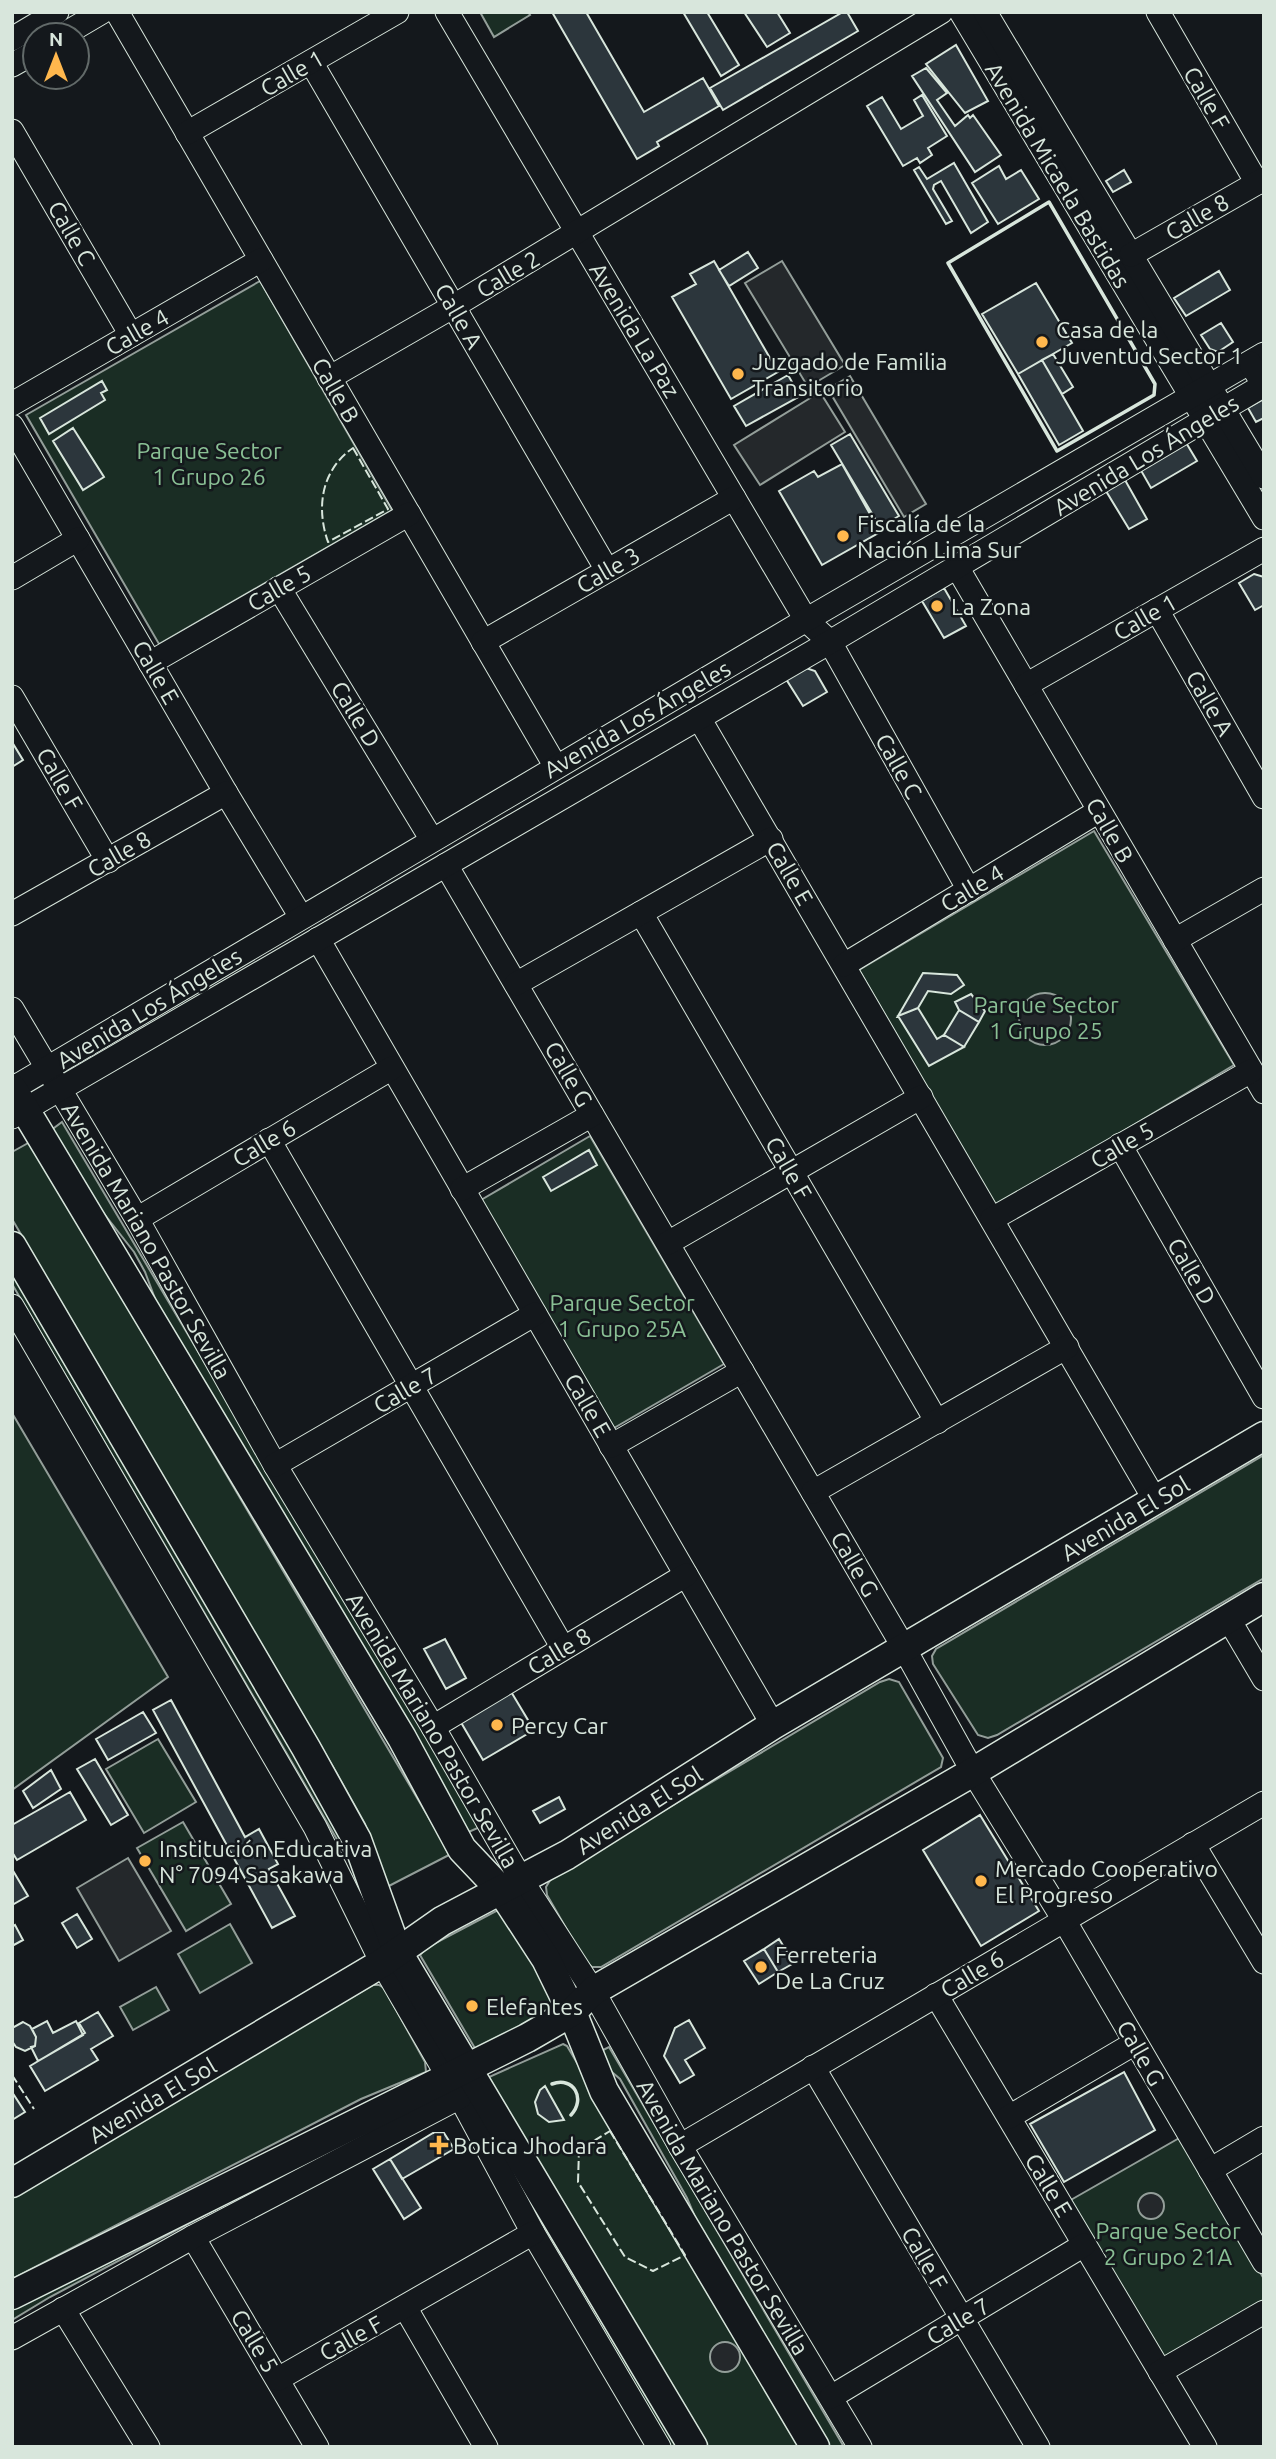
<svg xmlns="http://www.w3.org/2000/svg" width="1276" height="2459" viewBox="0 0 1276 2459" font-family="Ubuntu,sans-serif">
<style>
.green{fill:#1a2d24;stroke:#939e99;stroke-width:2}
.parking{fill:#24282b;stroke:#939e99;stroke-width:2}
.building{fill:#2c363c;stroke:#d8e6dc;stroke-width:2}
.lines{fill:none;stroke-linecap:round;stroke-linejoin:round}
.minor-casing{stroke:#d8e6dc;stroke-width:25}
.major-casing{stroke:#d8e6dc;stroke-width:31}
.minor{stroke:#14181c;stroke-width:23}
.major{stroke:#14181c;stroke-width:28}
.fence{stroke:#d8e6dc;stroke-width:2;stroke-dasharray:9 3.5;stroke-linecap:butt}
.wall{stroke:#d8e6dc;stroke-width:3.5}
.poi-dot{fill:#ffb74d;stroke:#14181c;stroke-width:2.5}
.labels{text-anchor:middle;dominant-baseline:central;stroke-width:5;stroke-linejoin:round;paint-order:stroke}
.street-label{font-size:23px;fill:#d8e6dc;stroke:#14181c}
.poi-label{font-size:23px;fill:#d8e6dc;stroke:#14181c;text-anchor:start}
.park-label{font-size:23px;fill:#8ac095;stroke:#14181c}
</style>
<rect width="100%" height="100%" fill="#14181c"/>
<path class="green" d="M480,12h48l2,3 -36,22z
M260,281l132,229 -233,134 -133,-229z
M1094,831l140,234 -238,142 -137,-237z
M62,1122l418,705 -16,7 -301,-514 -18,-48 -11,-20 -36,-46 -48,-75z
M590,1136l134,228 -110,64 -133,-228z
M30,1142l409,693 10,20 -64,33 -20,-64 -29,-52 -324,-553v-67z
M12,1263l342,588 12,38 -354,-605z
M12,1413l156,264 -156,113z
M1264,1455v123l-267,157 -9,3 -10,-3 -45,-71 -1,-8 4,-7z
M889,1679l10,3 44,76 -2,9 -340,200h-9l-7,-6 -38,-66 -1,-8 6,-10 328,-195z
M158,1739l38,63 -52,31 -38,-64z
M183,1822l48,82 -45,27 -49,-83z
M498,1910l62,95 -84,45 -56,-95 6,-7z
M230,1924l22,39 -52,30 -22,-39z
M373,1985h6l5,3 41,74 1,10 -65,27 -349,180v-84z
M156,1987l13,23 -36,20 -13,-23z
M563,2044l4,2 239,401h-102l-214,-364 -1,-6z
M609,2047l235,400h-17l-124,-211 -16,-38 -67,-119 -14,-12 -9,-14z
M484,2113l196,334h-11l-122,-205z
M1181,2137l83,142v22l-103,59 -92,-159z
M317,2156l-267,141 -38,23v-13z"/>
<path class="parking" d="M782,261l63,104 -37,22 -63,-104z
M850,376l76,128 -22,13 -76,-128z
M820,392l25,40 -85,53 -26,-40z
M1019 1019a26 26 0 1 1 52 0a26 26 0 1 1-52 0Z
M128,1858l43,73 -52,30 -42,-73z
M1138 2206a13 13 0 1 1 26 0a13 13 0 1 1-26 0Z
M710 2357a15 15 0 1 1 30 0a15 15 0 1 1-30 0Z"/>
<path class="building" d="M552,12h34l58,100 59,-34 16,28 -62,36 2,4 -22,13z
M683,12h24l32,53 -18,11z
M744,12h33l13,21 -23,14z
M843,12h4l11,19 -135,79 -13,-22z
M956,45l32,56 -23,12 -39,-49z
M926,68l21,25 -10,7 18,26 13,-11 2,3 3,-3 28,40 -26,17 -63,-96z
M922,95l25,41 -19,12 4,7 -12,8 -3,-5 -14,8 -36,-60 15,-9 19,32 22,-13 -9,-16z
M954,163l34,59 -17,11 -30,-52 -7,4 -1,4 19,32 -6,3 -32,-54 5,-3 8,12z
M999,166l7,13 15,-9 18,29 -41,25 -26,-41z
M1124,170l7,12 -18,10 -7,-11z
M748,252l10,16 -29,18 -10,-16z
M714,261l64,111 -47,27 -59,-102 24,-13 -6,-10z
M1219,271l11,19 -44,26 -12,-18z
M1036,283l36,60 -54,31 -36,-60z
M1221,323l12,19 -15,10 -8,-3 -9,-14z
M1053,354l20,33 -11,7 -20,-34z
M1042,360l41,71 -24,14 -41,-71z
M788,375l12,21 -54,30 -12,-20z
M102,381l5,9 -6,3 4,7 -56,34 -9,-16z
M1264,399v19l-8,4 -8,-14z
M73,428l31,49 -21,13 -30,-49z
M850,434l49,82 -19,11 -49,-82z
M1185,441l12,20 -46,27 -12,-21z
M842,464l38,68 -58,33 -43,-74 35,-20 4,6z
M1125,480l22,39 -18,10 -23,-38z
M1254,574l10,3v28l-9,5 -16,-27z
M944,588l22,38 -22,12 -22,-37z
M806,668l9,3 12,21 -24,14 -17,-27z
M12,742l11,18 -11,7z
M923,973l34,2 7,10 -13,9 -23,-3 -10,17 -20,8z
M971,994l14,17 -6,11 -20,-12 -4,-8z
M918,1008l19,31 7,-4 20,12 -35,19 -31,-50z
M959,1010l20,12 -15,25 -20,-12z
M589,1150l8,15 -46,26 -8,-14z
M445,1639l21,39 -20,11 -22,-40z
M510,1690l24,40 -51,30 -24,-41z
M171,1700l74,137 14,-8 19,35 -9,5 26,47 -23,12 -119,-218z
M143,1712l13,21 -48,27 -12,-21z
M95,1759l33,56 -17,10 -34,-56z
M51,1770l10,19 -28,19 -10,-17z
M70,1792l16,28 -69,40 -5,-8v-27z
M559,1797l6,12 -25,14 -7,-12z
M980,1815l59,96 -58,35 -58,-96z
M12,1869l16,27 -16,9z
M77,1914l15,25 -15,9 -15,-25z
M15,1925l8,15 -11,6v-19z
M779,1939l15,24 -16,9 -14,-23z
M764,1949l14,23 -19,12 -15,-23z
M98,2012l15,24 -22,13 7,11 -53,31 -15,-25 55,-33 -6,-10z
M689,2020l16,28 -20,12 9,15 -14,8 -16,-27 11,-28z
M47,2021l6,12 23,-12 7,14 -45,26 -7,-14 4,-1 1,-9 -4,-8z
M23,2022l7,4 6,11 -1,9 -10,5 -9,-4 -4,-6v-13z
M1124,2072l31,58 -91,52 -34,-58z
M545,2086l19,34 -15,2 -11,-8 -3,-12 5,-12z
M12,2092l13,20 -13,8z
M433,2133h11l10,16 -52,30 -12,-20z
M390,2159l31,49 -17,11 -31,-50z"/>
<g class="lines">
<defs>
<g id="minor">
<path d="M117,12l439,755"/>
<path d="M447,12l359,608 24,22 139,248"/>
<path d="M961,12l303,506"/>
<path d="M985,12l279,465"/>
<path d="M1158,12l99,171"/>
<path d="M63,35l39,-23"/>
<path d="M12,39l45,-27"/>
<path d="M311,62l296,508"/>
<path d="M12,65l23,-13"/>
<path d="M12,131l119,204"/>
<path d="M187,133l210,-121"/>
<path d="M1131,255l133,-76"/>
<path d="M329,378l125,-72 487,-294"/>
<path d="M12,404l249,-144"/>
<path d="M12,426l214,367 75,124"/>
<path d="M957,567l307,525"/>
<path d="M12,578l66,-39"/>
<path d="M279,588l153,252"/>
<path d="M1157,610l107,187"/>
<path d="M483,642l251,-144"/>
<path d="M150,663l259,-149"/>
<path d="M1026,685l238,-136"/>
<path d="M12,697l96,164"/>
<path d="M699,718l456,782"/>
<path d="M446,865l458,783 69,124 91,148 200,342"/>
<path d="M641,913l296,509"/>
<path d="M12,914l214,-121"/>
<path d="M318,939l455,786"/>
<path d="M1175,940l89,-51"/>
<path d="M844,965l255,-154"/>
<path d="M516,984l255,-145"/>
<path id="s1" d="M12,1009l125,210 138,246 158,262 89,154 71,110 87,155 180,301"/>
<path d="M12,1089l794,-469 458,-266"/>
<path d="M12,1117l818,-475 434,-257 -14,-22"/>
<path d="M269,1140l294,508"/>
<path d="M1120,1145l144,252"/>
<path d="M462,1189l130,-74"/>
<path d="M137,1219l255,-151"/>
<path d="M992,1219l259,-148"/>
<path d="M668,1243l253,-146"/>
<path d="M12,1306l303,521 67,136 78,134 73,136 126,214"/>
<path d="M611,1446l131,-75"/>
<path d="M275,1465l260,-151"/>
<path d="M813,1492l254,-145"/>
<path d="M1228,1618l36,61"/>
<path d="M433,1727l253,-152"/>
<path d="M1193,1844l71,118"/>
<path d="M936,1995l269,452"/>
<path d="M813,2067l225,380"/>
<path d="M1009,2117l126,-74"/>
<path d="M680,2146l584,-343"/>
<path d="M1210,2170l54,-32"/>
<path d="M193,2237l124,210"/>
<path d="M405,2307l81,140"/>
<path d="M63,2309l85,138"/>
<path d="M12,2338l181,-101 267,-140"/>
<path d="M1160,2372l104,-60"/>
<path d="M278,2379l255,-146"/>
<path d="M831,2397l253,-152"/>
</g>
<g id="major">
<path d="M12,1088l390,650 60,111 39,41 45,69 26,53 32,79 211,356"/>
<path d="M12,1246l294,502 51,92 40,111 296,496"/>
<path id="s2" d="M12,2183l370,-220 60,-42 125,-66 206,-130 491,-289"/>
<path d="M12,2295l515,-257 45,-26 21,-21 380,-219 291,-175"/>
</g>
</defs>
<use href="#minor" class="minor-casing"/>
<use href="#major" class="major-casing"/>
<use href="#minor" class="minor"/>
<use href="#major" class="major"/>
<path class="fence" d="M353,448l35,61 -60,33c-12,-34 -7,-72 25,-94z
M12,1919v1
M12,2075l22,34
M610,2131l75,124 -32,16 -28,-14 -47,-75 1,-32z"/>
<path class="wall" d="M1049,202l106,182 -1,11 -97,56 -109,-188z
M552,2084c22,-8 34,15 19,31"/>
</g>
<g class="poi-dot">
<circle cx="1042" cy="342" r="7"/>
<circle cx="738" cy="374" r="7"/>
<circle cx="843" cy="536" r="7"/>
<circle cx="937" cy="606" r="7"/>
<circle cx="497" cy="1725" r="7"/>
<circle cx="145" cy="1861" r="7"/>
<circle cx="981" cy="1881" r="7"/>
<circle cx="761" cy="1967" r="7"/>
<circle cx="472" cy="2006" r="7"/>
<path d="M435.5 2134.5h7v7h7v7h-7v7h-7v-7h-7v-7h7z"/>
</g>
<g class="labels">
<g class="street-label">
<text transform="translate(292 73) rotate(-30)">Calle 1</text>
<text transform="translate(1207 98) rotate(60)">Calle F</text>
<text transform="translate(1058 175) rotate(59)">Avenida Micaela Bastidas</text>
<text transform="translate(1197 217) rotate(-30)">Calle 8</text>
<text transform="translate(72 233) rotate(60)">Calle C</text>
<text transform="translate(508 274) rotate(-31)">Calle 2</text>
<text transform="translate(459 316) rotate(60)">Calle A</text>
<text transform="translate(635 330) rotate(59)">Avenida La Paz</text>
<text transform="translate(137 332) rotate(-30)">Calle 4</text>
<text transform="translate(336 390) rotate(60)">Calle B</text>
<text transform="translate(1146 455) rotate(-31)">Avenida Los Ángeles</text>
<text transform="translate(608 570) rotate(-30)">Calle 3</text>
<text transform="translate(279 588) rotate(-30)">Calle 5</text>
<text transform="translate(1145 617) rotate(-30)">Calle 1</text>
<text transform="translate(156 672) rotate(60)">Calle E</text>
<text transform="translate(1210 703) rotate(60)">Calle A</text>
<text transform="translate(356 714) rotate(59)">Calle D</text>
<text transform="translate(637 719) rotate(-30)">Avenida Los Ángeles</text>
<text transform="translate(899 766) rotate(61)">Calle C</text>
<text transform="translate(60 779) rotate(60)">Calle F</text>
<text transform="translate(1110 830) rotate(60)">Calle B</text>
<text transform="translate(119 854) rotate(-30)">Calle 8</text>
<text transform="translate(790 873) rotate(60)">Calle E</text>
<text transform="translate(972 888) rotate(-31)">Calle 4</text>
<text transform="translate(149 1008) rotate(-31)">Avenida Los Ángeles</text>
<text transform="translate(569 1074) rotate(60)">Calle G</text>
<text transform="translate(264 1143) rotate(-31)">Calle 6</text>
<text transform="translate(1122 1145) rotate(-30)">Calle 5</text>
<text transform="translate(789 1168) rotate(60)">Calle F</text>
<text stroke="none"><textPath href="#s1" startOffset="268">Avenida Mariano Pastor Sevilla</textPath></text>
<text transform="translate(1192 1271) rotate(60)">Calle D</text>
<text transform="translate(405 1390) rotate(-30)">Calle 7</text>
<text transform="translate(588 1405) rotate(60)">Calle E</text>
<text stroke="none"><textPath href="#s2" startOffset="1297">Avenida El Sol</textPath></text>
<text transform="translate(855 1564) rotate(60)">Calle G</text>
<text transform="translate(559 1651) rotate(-31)">Calle 8</text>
<text stroke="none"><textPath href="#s1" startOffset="835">Avenida Mariano Pastor Sevilla</textPath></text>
<text stroke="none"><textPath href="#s2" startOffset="730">Avenida El Sol</textPath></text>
<text transform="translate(972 1974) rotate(-31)">Calle 6</text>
<text transform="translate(1141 2053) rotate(60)">Calle G</text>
<text stroke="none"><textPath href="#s2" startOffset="163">Avenida El Sol</textPath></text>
<text transform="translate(1049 2185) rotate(59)">Calle E</text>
<text stroke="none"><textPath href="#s1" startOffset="1402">Avenida Mariano Pastor Sevilla</textPath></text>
<text transform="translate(925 2258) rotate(60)">Calle F</text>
<text transform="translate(958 2321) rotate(-31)">Calle 7</text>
<text transform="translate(351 2338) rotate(-29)">Calle F</text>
<text transform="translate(255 2341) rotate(59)">Calle 5</text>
</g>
<g class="poi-label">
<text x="1056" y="329">Casa de la<tspan x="1056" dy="26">Juventud Sector 1</tspan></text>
<text x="752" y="361">Juzgado de Familia<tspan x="752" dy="26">Transitorio</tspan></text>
<text x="857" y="523">Fiscalía de la<tspan x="857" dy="26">Nación Lima Sur</tspan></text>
<text x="951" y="606">La Zona</text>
<text x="511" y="1725">Percy Car</text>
<text x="159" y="1848">Institución Educativa<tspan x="159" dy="26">N° 7094 Sasakawa</tspan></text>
<text x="995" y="1868">Mercado Cooperativo<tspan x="995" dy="26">El Progreso</tspan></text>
<text x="775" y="1954">Ferreteria<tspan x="775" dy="26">De La Cruz</tspan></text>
<text x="486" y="2006">Elefantes</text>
<text x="453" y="2145">Botica Jhodara</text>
</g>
<g class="park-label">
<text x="209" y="450">Parque Sector<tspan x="209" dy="26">1 Grupo 26</tspan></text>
<text x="1046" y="1004">Parque Sector<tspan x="1046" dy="26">1 Grupo 25</tspan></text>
<text x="622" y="1302">Parque Sector<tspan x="622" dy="26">1 Grupo 25A</tspan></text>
<text x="1168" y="2230">Parque Sector<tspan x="1168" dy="26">2 Grupo 21A</tspan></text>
</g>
</g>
<rect width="1276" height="2459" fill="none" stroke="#d8e6dc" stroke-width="28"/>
<g transform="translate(56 56)"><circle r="33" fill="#14181c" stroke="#626a69" stroke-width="2"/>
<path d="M0-5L12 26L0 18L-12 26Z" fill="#ffb74d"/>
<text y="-10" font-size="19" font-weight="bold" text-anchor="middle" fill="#d8e6dc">N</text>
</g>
</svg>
